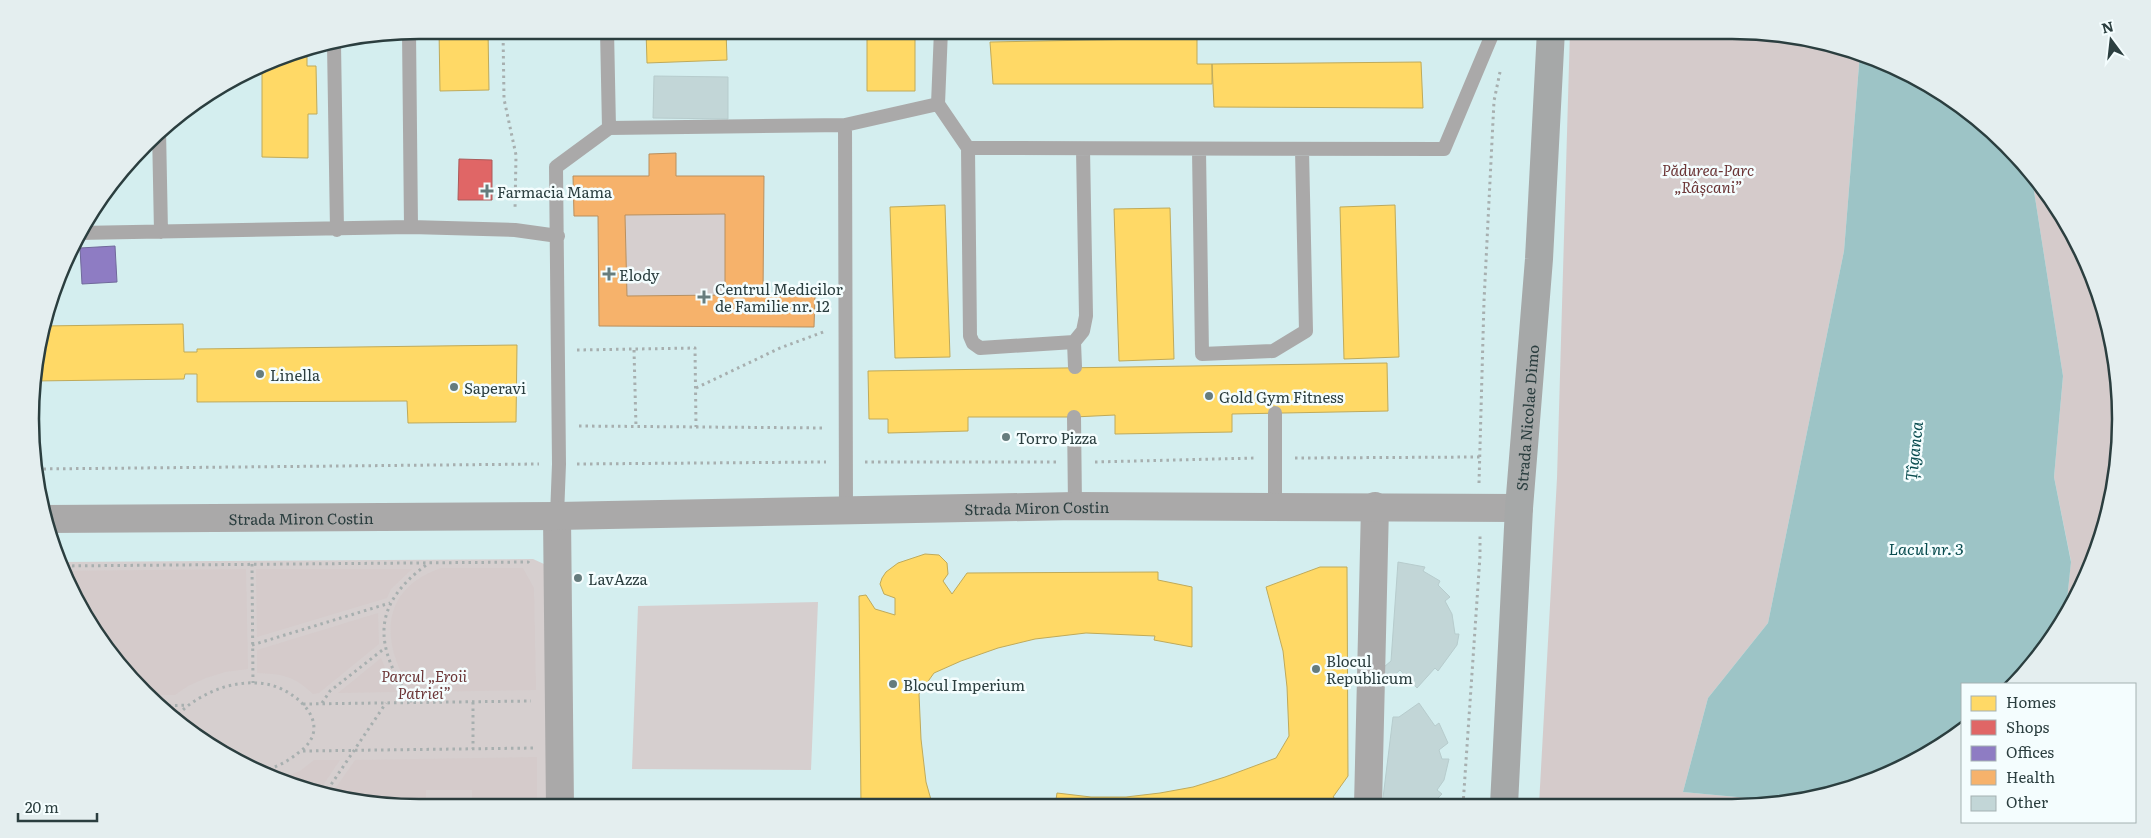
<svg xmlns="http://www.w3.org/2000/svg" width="2151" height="838" viewBox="0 0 2151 838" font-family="Literata,serif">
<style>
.green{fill:#d6cfcf}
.forest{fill:#d5cbcb}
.water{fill:#9dc4c6}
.homes{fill:#ffd966;stroke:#bfaa5a}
.shops{fill:#e06666;stroke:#aa5a5a}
.offices{fill:#8e7cc3;stroke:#70699b}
.health{fill:#f6b26b;stroke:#b98f5e;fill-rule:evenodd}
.building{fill:#c2d6d7;stroke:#b7cccd}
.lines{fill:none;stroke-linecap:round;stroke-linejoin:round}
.path{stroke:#a7afaf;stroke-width:3;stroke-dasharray:2.5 4;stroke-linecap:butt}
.service{stroke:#aaa9a9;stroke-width:14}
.minor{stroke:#aaa9a9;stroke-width:28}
.tertiary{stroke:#aaa9a9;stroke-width:28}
.secondary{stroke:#a6a8a8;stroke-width:28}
.poi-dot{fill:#667c7d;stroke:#f4fdfe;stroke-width:2}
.labels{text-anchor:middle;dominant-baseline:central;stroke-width:5;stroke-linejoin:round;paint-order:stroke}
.park-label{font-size:15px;font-style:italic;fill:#6b3536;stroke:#f4fdfe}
.poi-label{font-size:15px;fill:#2b3e3f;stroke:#f4fdfe;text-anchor:start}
.street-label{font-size:15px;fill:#2b3e3f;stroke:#f4fdfe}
.water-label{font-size:16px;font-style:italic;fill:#094c4f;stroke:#f4fdfe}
.rim{fill:none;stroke:#2b3e3f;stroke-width:2.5}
</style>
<rect width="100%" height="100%" fill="#d4eeef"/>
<path class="green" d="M725,214v81l-98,1 -2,-81z
M533,559l11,5 6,244h-131l-101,-13 -71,-27 -65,-40 -87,-93 -37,-73z
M818,602l-7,168 -179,-1 6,-163z"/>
<path class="forest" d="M1570,30h162l101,13 27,10 -16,198 -76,372 -60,75 -25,94 109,10 -9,3h-244l18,-327z
M2031,172l38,53 31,69 18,75 2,76 -12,75 -39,94 -4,5 6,-58 -17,-84 9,-101z
M441,568h82l11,20 2,102 -124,2c-31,-48 -34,-102 29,-124z
M246,569l2,100 -23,3 -19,6 -18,8 -13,9h-22l-58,-60 -34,-64z
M256,569h156l-21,20 -4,9 -130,39z
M378,613l1,31 -60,49 -6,1c-19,-18 -30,-20 -56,-21v-23z
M381,658l11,27 5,7 -59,1z
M537,757v51h-65v-18h-46v18l-96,-12 25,-36z
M314,760h26l-23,34 -37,-15 20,-8z"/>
<path class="water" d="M1860,53l44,17 65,41 56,52 6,9 32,204 -9,101 17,85 -6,57 -54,65h-49v45l-58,39 -112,34 -109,-10 25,-94 60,-75 76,-372z"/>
<path class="homes" d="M439,30h49l1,60 -49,1z
M646,30h80l1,30 -80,3z
M867,30h48v61h-48z
M1197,38v26h15v20h-219l-3,-42z
M307,49v17h9l1,48h-9v44l-46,-1v-92l32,-14z
M1421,62l2,46 -209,-1 -2,-43z
M945,205l5,152 -55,1 -5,-151z
M1395,205l4,152 -55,2 -4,-152z
M1170,208l4,151 -55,2 -5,-152z
M183,324l1,28h13v-3l320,-4 -1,77 -108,1 -1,-22 -210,1v-28h-12l-1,5 -150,2 -1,-13 10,-42z
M1387,363l1,48 -156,3v18l-117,2v-19l-41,2h-106v14l-80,2v-14h-19l-1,-48z
M925,554l14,1 8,8 1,11 -5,7 9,13 15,-21 191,-1v8l34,7v60l-38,-7 1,-4 -69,-3 -51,6 -37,9 -37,13 -27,12 -15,21 2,45 5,43 7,25h-72l-2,-211 7,-1 9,14 20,6v-17l-11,-4 -4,-10 2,-6 4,-6 12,-9z
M1320,567h27l1,209 -15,21 5,4v5h-283l2,-13 34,4h35l34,-4 33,-6 32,-10 51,-19 13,-22 -2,-49 -4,-36 -17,-64z"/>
<path class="shops" d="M459,159l33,1v40h-34z"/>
<path class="offices" d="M115,246l2,36 -35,2 -2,-36z"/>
<path class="health" d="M676,153v23h88l-1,120 52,-1 -1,32 -215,-1 -1,-110h-24l-1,-40h76v-22zM725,214v81l-98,1 -2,-81z"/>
<path class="building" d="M654,76l74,1v42l-75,-1z
M1398,562l27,5 -2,4 17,10 -2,4 12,12 -5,4 7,13 3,20h4l-2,11 -19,26 -3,-3 -18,20 -17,-18 -13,12 -9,-10 13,-11z
M1419,703l16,23 4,-3 9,20 -9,7 3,9h7l-5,21 -7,10 5,4 -12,12h-48l11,-89h6z"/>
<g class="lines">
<path class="path" d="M503,30l1,69 12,56 -1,55
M577,350l118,-2 1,79
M634,350l2,77
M696,388l84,-40 46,-17
M579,426l246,2
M1295,458l185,-1
M865,462h191
M1095,462l161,-4
M577,464l249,-2
M37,469l502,-5
M1479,483l5,-182 10,-200 6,-29
M252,564l1,119
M59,566l469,-4 2,2
M252,645l138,-42
M412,702c-38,-56 -42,-97 17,-139
M473,702v47
M322,703l8,-12 55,-43
M303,704l228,-3
M162,706l26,-1
M175,720c7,-12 20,-20 32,-26 20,-10 43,-14 64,-9 31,9 63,43 27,68 -11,9 -27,18 -42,18
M303,751l231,-3
M324,795l62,-92
M1463,805l17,-249v-22"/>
<path class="service" d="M941,30l-3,74 30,44 476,1 50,-119
M409,32l2,195
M334,44l3,186
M845,125l1,387
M609,128l236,-3 93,-21
M159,130l2,102
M968,148l2,188 3,7 7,5 94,-6 9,-11 3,-15 -3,-167
M1199,150l3,204 71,-3 33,-20 -4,-181
M78,233l333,-6 104,3 43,6
M1074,342l1,25
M1275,413v93
M1074,417l1,89
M557,516l2,-52 -3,-297 53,-39 -2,-98"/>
<path class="minor" d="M557,516l3,292
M1368,806l7,-300"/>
<path class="tertiary" id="s1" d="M45,519l512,-3 518,-10 444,2"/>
<path class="secondary" id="s2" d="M1504,805l15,-297 20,-249 12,-229"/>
</g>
<g class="poi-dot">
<path d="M484.5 183.5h5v5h5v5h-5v5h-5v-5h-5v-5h5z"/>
<path d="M606.5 266.5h5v5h5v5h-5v5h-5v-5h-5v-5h5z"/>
<path d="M701.5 289.5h5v5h5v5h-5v5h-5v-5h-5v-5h5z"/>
<circle cx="260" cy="374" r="5"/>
<circle cx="454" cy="387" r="5"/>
<circle cx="1209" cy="396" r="5"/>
<circle cx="1006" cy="437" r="5"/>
<circle cx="578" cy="578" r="5"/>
<circle cx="1316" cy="669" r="5"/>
<circle cx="893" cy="684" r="5"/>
</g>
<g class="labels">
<g class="park-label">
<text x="1708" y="169">Pădurea-Parc<tspan x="1708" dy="17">„Râșcani”</tspan></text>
<text x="424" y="675">Parcul „Eroii<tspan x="424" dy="17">Patriei”</tspan></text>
</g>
<g class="poi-label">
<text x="497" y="191">Farmacia Mama</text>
<text x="619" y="274">Elody</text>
<text x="715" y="288">Centrul Medicilor<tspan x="715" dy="17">de Familie nr. 12</tspan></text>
<text x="270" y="374">Linella</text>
<text x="464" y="387">Saperavi</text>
<text x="1219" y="396">Gold Gym Fitness</text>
<text x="1016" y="437">Torro Pizza</text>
<text x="588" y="578">LavAzza</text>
<text x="1326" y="660">Blocul<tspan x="1326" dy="17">Republicum</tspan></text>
<text x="903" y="684">Blocul Imperium</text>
</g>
<g class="street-label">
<text stroke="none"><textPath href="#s2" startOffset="388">Strada Nicolae Dimo</textPath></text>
<text stroke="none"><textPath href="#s1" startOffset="992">Strada Miron Costin</textPath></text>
<text stroke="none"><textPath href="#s1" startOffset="256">Strada Miron Costin</textPath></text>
</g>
<g class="water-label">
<text transform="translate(1913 451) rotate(-84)">Țîganca</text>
<text x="1926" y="548">Lacul nr. 3</text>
</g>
</g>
<path d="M0 0H2151V838H0ZM419 39H1732A380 380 0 0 1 2112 419V419A380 380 0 0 1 1732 799H419A380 380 0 0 1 39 419V419A380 380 0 0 1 419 39Z" fill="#e4eeef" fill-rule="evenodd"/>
<path class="rim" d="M419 39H1732A380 380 0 0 1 2112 419V419A380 380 0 0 1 1732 799H419A380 380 0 0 1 39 419V419A380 380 0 0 1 419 39Z"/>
<rect x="1961" y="683" width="175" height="140" fill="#f4fdfe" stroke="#a4b1b2"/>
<rect x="1971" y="696" width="25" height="15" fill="#ffd966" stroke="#a4b1b2"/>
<text x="2006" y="708" font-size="15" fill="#2b3e3f">Homes</text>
<rect x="1971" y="720" width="25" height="15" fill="#e06666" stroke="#a4b1b2"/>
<text x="2006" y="733" font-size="15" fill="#2b3e3f">Shops</text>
<rect x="1971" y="746" width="25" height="15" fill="#8e7cc3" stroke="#a4b1b2"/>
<text x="2006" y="758" font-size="15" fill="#2b3e3f">Offices</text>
<rect x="1971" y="770" width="25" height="15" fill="#f6b26b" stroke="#a4b1b2"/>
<text x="2006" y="783" font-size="15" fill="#2b3e3f">Health</text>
<rect x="1971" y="796" width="25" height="15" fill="#c2d6d7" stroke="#a4b1b2"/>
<text x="2006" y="808" font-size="15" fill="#2b3e3f">Other</text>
<g transform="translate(2111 40) rotate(345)" stroke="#f4fdfe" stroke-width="4" paint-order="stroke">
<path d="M0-4L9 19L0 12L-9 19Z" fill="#2b3e3f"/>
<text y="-8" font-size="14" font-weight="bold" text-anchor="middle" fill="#2b3e3f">N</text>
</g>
<path d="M18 813v8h79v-8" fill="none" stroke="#2b3e3f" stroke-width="2.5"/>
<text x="25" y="813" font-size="15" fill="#2b3e3f" stroke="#f4fdfe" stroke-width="4" paint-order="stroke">20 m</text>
</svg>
